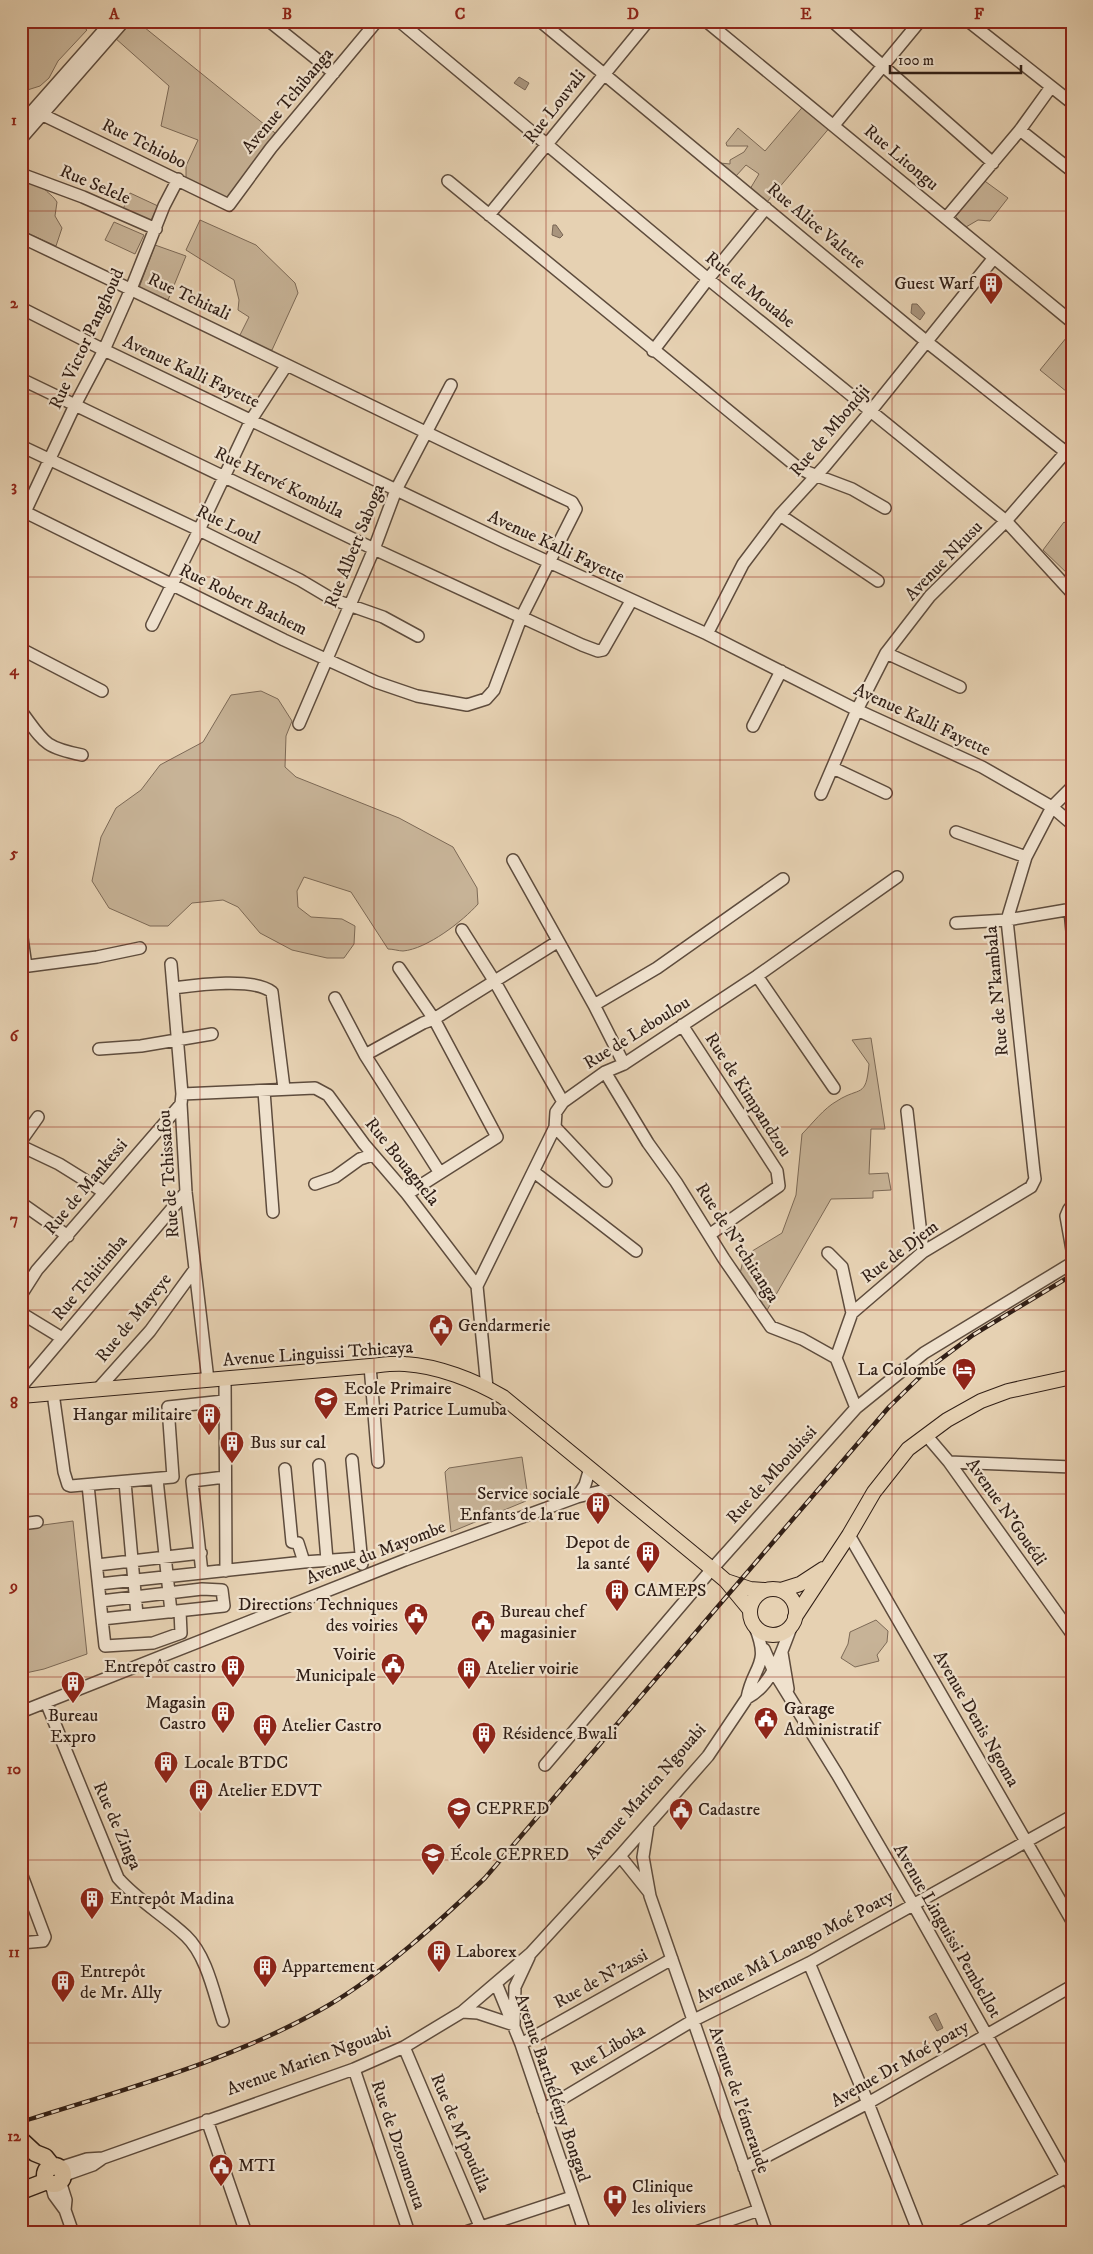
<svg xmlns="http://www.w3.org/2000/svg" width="1093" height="2254" viewBox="0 0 1093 2254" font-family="'IM FELL DW Pica',serif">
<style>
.green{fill:#c7b397;stroke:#7c6956}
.water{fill:#a8947d;stroke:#786554}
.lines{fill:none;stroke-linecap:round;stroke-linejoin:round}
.minor-casing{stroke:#5e4c3d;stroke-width:14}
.major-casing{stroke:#311f16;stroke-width:16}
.highway-casing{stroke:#311f16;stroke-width:19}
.minor{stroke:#efe1cd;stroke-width:11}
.major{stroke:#e6d1b2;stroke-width:14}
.highway{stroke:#e6d1b2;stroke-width:16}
.rail-casing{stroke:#311f16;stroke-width:4.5}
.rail{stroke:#efe1cd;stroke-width:2.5;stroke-dasharray:8;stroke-linecap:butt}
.grid{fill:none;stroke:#8f2418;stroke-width:1;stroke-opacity:0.55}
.labels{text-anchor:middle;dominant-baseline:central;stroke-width:4.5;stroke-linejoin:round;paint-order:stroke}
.street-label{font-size:18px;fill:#311f16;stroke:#efe1cd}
.poi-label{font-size:18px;fill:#311f16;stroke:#efe1cd;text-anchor:start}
.neatline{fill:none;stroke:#8f2418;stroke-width:2}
.grid-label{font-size:16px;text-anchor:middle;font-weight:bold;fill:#8f2418}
</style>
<rect width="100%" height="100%" fill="#e6d1b2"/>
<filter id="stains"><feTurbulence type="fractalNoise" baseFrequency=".004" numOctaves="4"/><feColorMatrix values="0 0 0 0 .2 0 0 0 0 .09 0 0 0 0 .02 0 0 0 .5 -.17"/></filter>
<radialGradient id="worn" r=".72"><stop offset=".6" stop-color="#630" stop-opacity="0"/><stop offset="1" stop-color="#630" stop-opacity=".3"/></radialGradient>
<path class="green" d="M36,21h40l11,9 -29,31 -9,17 -9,8 -19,6v-59z
M130,21l9,2 136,110 -48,66 -41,-18v-15l12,-26 -37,-14 8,-40 -54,-48z
M806,103l25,23 -64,76 -17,-13 9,-15 -13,-9 -10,11 -16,-13 10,1v-4l14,-8 4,-6h-21l-1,-3 12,-15 27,23z
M21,176l19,7c7,11 11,10 17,19l-2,14 7,12 -6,18 -35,-16z
M982,179l26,19 -18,23 -12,-1 -12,7 -12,-12z
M130,193l28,13 -8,16 -27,-13z
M200,220l56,25 39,38 3,10 -26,57 -11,1 -23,-12 11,-22 -11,-7 1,-10 -5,-20 -48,-30z
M114,222l30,13 -9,19 -30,-14z
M155,245l31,11 -18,44 -29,-12z
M1071,332l1,1v63l-32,-26z
M1064,522l8,6v50l-29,-28z
M261,691l17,8 14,22 -6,15 -1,31 11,10 103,41 54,29 24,41 1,16c-15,17 -51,45 -75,47 -4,0 -10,-2 -15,-2l-37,-57 -47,-15 -7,14 1,16 13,10 31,2 13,7 -1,18 -10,14h-17l-35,-8 -32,-17 -22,-26 -15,-7 -31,3 -24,23h-18l-41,-18 -17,-27 9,-44 15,-29 25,-18 19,-25 43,-23 28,-47z
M871,1038l14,91h-14l-2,45 19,-1 3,17 -18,1v7l-42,1 -65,113 -26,-38 4,-18 38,-23 14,-38 6,-61c10,-10 22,-26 35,-33 23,-15 29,-2 32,-37l-17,-24z
M522,1457l6,40 -2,4 -75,31 -6,-60 4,-4z
M73,1521l14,133 -43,15 -23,5v-146z
M876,1620l12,11 -1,11 -10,13 2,6 -24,6 -14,-9 7,-14 2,-12z"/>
<path class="water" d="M519,77l10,6 -4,7 -11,-7z
M553,225h3l7,10 -3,3 -8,-3z
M912,304h5l8,9 -5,7 -9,-7z
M936,2013l7,15 -6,3 -8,-14z"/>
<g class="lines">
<defs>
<path id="minor" d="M269,21l65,52
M399,21l309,258 298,242 66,72
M540,21l387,321 145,115
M706,21l366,301
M832,21l161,142
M968,21l104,82
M43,115l186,90 42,-57 106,-127
M21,124l91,-103
M834,125l86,-104
M1020,130l52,41
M21,139l103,-118
M21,174l62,23 73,32
M448,181l348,285 11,6 45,17 33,19
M489,215l159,-194
M946,218l74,-88 31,-43
M21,237c184,87 366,178 551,265l4,7 -55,109 -27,72 -8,9 -19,6 -50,-9 -41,-14 -92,-42 -259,-128 50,-107 29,-55 27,-61 33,-83 14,-27
M21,308l83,42 401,192 202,92 150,76 125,57 70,40 20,17
M653,351l55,-72 58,-71
M21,379l353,170 208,96 16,6 5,-1 28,-49
M21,446l178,84 101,50 32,19 51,18 35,19
M780,515l98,66
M152,625l47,-95 52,-110 35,-54
M707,634l36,-70 37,-49 45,-49 45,-54 123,-153
M21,649l81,42
M886,653l74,34
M21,711c23,31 22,36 61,44
M299,724l75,-175 22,-59 55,-105
M753,726l28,-55
M833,768l53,25
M821,794l36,-84 29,-57 44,-57 76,-75 66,-76
M956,832l70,25
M513,860l81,145 30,59
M1072,904l-2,6 2,21
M956,923l51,-3 65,-11
M462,930l33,52 68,120
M21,931l5,35
M171,964l11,130 -1,10 5,88 22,188
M21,967l76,-10 43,-9
M399,968l35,51 63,118 -90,57
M757,976l77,112
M173,988c23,-3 80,-11 99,4l12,96
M335,998l30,57 75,118
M594,1005l63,-37 126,-89
M682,1025l95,146 2,15 -70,49
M99,1049l42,-3 71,-12
M365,1055l58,-32 11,-4 123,-77
M605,1072l43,71 28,39 48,77 47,68 31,12 34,19 20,50
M264,1091l9,121
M182,1094l133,-6 13,7 36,49 43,50 70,92 10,102
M907,1111l16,141
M555,1127l51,54
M21,1141l17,-24
M21,1146l38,18 45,28
M534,1172l102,79
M315,1184l20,-7 25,-18 12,-4
M21,1203l47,33
M1072,1208l-3,1 -3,7 6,34
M828,1253l14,14 10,46
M477,1286l78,-159 1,-15 7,-10 42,-30 19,-8 133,-88 140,-99
M21,1295l16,-25 144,-166
M21,1313l41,25
M836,1358l16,-45 71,-61 108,-65 4,-8 -1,-7 -27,-252 19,-63 26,-50 20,-20
M370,1366l8,96
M225,1379l1,192
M21,1387l165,-195
M99,1388l51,-57 45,-62
M53,1393l11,79 4,13 3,1 102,-9 -5,-70 56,-6
M926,1435l23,27 123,172
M352,1460l10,104
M949,1462l123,5
M319,1465l8,95
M285,1469l7,73 6,1 6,19
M157,1479l14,133
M125,1482l12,133
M88,1485l14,134 122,-13 -2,-16 -20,-1 -101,12
M577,1497l8,-12 5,-17
M21,1524l16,-2
M849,1535l223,386
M97,1565l104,-12
M202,1573l-10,-92 33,-4
M99,1584l205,-22 57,-4
M102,1619l3,27 48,-3 28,-10 -1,-22
M764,1649l10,23 63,102 76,130 159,283
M782,1653l6,36
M747,1698c26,-13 35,-48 45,-73
M46,1702l72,176c20,23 46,37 68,58 21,20 28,58 37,85
M21,1712l384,-152 172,-63 37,-9
M545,1765l167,-196 144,-161 68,-55 148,-90
M648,1825l-5,32 7,39 117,337
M620,1856l28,35
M21,1873l24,64 -2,4 -22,2
M809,1963l59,140 51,130
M496,1983l25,61 64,189
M462,2012l16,1 36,12 1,-38 14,-30
M521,2044l151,-85
M404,2047l79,186
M354,2069l55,164
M543,2110l149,-89 117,-58 263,-147
M207,2120l39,113
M59,2168l28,-9 16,-1
M744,2168l124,-65 204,-117
M62,2176l31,-11 10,-7 251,-89 50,-22 58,-35 69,-59 89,-97 88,-100 39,-58c6,-33 24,-32 8,-71
M60,2181l6,19 -1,10
M51,2184l3,11 11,15 8,23
M463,2233l109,-36
M693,2233l66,-23
M959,2233l113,-59"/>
<path id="major" d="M21,1396l349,-30c11,-1 23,-3 35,-2 33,2 69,16 98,33l209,172 14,12 24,29
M726,1581l24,8 14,1
M750 1612a23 23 0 1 1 46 0a23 23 0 1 1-46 0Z
M781,1590l19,-6 23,-15
M795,1617l54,-82 25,-43 34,-43 39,-29 34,-19 27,-10 64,-14"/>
<path id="highway" d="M21,2140l14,13 10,4 8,10
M45 2175a9 9 0 1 1 18 0a9 9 0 1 1-18 0Z
M21,2191l26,-10"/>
</defs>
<use href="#minor" class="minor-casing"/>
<use href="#major" class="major-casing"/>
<use href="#highway" class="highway-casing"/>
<use href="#minor" class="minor"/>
<use href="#major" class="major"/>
<use href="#highway" class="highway"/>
<defs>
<path id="rail" d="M21,2122c104,-33 214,-62 308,-117 54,-32 111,-84 156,-127l404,-471 40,-39 44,-33 99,-60"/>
</defs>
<use href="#rail" class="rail-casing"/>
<use href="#rail" class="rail"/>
</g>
<path class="grid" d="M200,21v2212M374,21v2212M546,21v2212M720,21v2212M892,21v2212M21,211h1051M21,394h1051M21,577h1051M21,760h1051M21,944h1051M21,1127h1051M21,1310h1051M21,1494h1051M21,1677h1051M21,1860h1051M21,2043h1051"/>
<defs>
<symbol id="building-pin" viewBox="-11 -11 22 30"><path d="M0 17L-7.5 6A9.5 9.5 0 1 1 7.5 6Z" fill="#8f2418" stroke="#efe1cd"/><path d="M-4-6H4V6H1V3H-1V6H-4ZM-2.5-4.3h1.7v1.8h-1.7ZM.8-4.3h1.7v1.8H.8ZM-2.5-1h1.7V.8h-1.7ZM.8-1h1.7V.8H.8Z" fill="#fff"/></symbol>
<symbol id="civic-pin" viewBox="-11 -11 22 30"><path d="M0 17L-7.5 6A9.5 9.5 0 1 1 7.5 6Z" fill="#8f2418" stroke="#efe1cd"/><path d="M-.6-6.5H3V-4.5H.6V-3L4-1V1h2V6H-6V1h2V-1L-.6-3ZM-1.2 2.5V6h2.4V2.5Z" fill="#fff"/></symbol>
<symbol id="hotel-pin" viewBox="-11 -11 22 30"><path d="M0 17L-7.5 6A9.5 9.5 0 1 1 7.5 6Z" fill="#8f2418" stroke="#efe1cd"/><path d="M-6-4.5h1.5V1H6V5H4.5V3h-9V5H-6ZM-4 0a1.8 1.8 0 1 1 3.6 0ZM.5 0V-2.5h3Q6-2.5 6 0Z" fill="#fff"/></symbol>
<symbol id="school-pin" viewBox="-11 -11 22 30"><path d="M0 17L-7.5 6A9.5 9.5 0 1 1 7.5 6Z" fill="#8f2418" stroke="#efe1cd"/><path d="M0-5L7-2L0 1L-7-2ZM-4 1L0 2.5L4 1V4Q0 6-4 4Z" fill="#fff"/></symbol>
<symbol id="university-pin" viewBox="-11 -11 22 30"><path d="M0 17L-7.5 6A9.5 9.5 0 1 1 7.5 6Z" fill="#8f2418" stroke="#efe1cd"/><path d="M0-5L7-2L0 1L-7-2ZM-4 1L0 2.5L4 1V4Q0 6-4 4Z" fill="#fff"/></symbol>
<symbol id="hospital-pin" viewBox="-11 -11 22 30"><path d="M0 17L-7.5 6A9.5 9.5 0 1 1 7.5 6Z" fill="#8f2418" stroke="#efe1cd"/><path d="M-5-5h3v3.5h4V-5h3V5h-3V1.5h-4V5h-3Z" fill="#fff"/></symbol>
</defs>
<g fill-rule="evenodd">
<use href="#building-pin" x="977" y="270" width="28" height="38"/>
<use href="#civic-pin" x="427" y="1312" width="28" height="38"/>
<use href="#hotel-pin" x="950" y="1356" width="28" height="38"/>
<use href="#school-pin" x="312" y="1385" width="28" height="38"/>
<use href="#building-pin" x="195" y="1401" width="28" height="38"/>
<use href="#building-pin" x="218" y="1429" width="28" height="38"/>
<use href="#building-pin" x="584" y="1490" width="28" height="38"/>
<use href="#building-pin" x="634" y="1539" width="28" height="38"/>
<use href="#building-pin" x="603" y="1577" width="28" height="38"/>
<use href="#civic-pin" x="402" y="1601" width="28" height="38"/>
<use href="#civic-pin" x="469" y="1608" width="28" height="38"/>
<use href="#civic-pin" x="379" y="1651" width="28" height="38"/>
<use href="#building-pin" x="219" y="1653" width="28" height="38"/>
<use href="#building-pin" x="455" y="1655" width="28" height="38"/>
<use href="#building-pin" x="59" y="1669" width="28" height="38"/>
<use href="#building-pin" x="209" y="1699" width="28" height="38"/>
<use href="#civic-pin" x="752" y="1705" width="28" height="38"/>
<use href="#building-pin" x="251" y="1712" width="28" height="38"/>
<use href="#building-pin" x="470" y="1720" width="28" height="38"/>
<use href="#building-pin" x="152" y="1749" width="28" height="38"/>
<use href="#building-pin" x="187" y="1777" width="28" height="38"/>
<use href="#university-pin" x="445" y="1795" width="28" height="38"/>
<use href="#civic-pin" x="667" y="1796" width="28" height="38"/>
<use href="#university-pin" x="419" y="1841" width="28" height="38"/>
<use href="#building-pin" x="78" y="1885" width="28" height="38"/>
<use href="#building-pin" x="425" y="1938" width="28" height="38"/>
<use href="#building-pin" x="251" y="1953" width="28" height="38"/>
<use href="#building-pin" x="49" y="1968" width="28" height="38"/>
<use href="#civic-pin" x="207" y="2152" width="28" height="38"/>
<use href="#hospital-pin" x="601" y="2183" width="28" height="38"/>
</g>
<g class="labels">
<g class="street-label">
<text transform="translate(288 101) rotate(-50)">Avenue Tchibanga</text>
<text transform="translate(555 107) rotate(-52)">Rue Louvali</text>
<text transform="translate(144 144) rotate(26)">Rue Tchiobo</text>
<text transform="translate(901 158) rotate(40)">Rue Litongu</text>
<text transform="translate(95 185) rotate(23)">Rue Selele</text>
<text transform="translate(816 226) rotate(40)">Rue Alice Valette</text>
<text transform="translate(750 290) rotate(39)">Rue de Mouabe</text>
<text transform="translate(189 297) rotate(25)">Rue Tchitali</text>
<text transform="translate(87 339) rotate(-65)">Rue Victor Panghoud</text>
<text transform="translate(191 372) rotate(25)">Avenue Kalli Fayette</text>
<text transform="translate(830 431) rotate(-50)">Rue de Mbondji</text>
<text transform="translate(279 483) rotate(26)">Rue Hervé Kombila</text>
<text transform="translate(228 525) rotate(26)">Rue Loul</text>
<text transform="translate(355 546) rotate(-68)">Rue Albert Saboga</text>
<text transform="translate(556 547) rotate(25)">Avenue Kalli Fayette</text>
<text transform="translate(944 561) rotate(-46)">Avenue Nkusu</text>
<text transform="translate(243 600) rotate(26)">Rue Robert Bathem</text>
<text transform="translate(922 720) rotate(25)">Avenue Kalli Fayette</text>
<text transform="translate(997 991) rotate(-95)">Rue de N'kambala</text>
<text transform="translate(637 1033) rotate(-32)">Rue de Leboulou</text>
<text transform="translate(748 1095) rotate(57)">Rue de Kimpandzou</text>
<text transform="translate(402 1162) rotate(51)">Rue Bouagnela</text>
<text transform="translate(169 1174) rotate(-94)">Rue de Tchissafou</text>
<text transform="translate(86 1187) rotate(-50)">Rue de Mankessi</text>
<text transform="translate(737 1243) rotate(57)">Rue de N'tchitanga</text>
<text transform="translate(900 1252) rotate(-37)">Rue de Djem</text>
<text transform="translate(90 1278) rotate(-50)">Rue Tchitimba</text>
<text transform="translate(134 1318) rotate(-51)">Rue de Mayeye</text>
<text transform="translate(318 1354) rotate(-4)">Avenue Linguissi Tchicaya</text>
<text transform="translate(772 1475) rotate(-48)">Rue de Mboubissi</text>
<text transform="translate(1006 1512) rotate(55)">Avenue N'Gouédi</text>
<text transform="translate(376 1553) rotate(-21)">Avenue du Mayombe</text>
<text transform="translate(976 1719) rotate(60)">Avenue Denis Ngoma</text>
<text transform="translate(646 1792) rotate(-49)">Avenue Marien Ngouabi</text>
<text transform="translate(117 1826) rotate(66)">Rue de Zinga</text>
<text transform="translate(947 1931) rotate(60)">Avenue Linguissi Pembellot</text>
<text transform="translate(795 1947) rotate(-28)">Avenue Mâ Loango Moé Poaty</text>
<text transform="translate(601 1979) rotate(-29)">Rue de N'zassi</text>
<text transform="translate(608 2050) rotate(-31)">Rue Liboka</text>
<text transform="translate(309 2061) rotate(-20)">Avenue Marien Ngouabi</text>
<text transform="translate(900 2064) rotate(-30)">Avenue Dr Moé poaty</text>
<text transform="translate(552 2088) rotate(71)">Avenue Barthélémy Bongad</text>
<text transform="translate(739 2100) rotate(71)">Avenue de l'émeraude</text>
<text transform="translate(460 2133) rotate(67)">Rue de M'poudila</text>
<text transform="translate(398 2145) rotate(71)">Rue de Dzoumouta</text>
</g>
<g class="poi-label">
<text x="974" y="284" text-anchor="end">Guest Warf</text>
<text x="458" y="1326">Gendarmerie</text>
<text x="946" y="1370" text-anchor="end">La Colombe</text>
<text x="344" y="1389">Ecole Primaire<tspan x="344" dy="21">Emeri Patrice Lumuba</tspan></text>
<text x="192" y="1415" text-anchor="end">Hangar militaire</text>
<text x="250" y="1443">Bus sur cal</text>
<text x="580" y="1494" text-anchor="end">Service sociale<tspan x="580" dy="21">Enfants de la rue</tspan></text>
<text x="630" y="1543" text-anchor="end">Depot de<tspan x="630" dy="21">la santé</tspan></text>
<text x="634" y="1591">CAMEPS</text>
<text x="398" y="1605" text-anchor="end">Directions Techniques<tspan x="398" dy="21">des voiries</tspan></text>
<text x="500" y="1612">Bureau chef<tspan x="500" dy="21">magasinier</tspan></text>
<text x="376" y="1655" text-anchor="end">Voirie<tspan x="376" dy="21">Municipale</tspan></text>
<text x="216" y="1667" text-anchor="end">Entrepôt castro</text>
<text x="486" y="1669">Atelier voirie</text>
<text x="206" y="1703" text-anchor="end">Magasin<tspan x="206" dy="21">Castro</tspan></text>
<text x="784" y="1709">Garage<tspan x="784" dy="21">Administratif</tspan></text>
<text x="73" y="1716" text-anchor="middle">Bureau<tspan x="73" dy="21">Expro</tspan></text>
<text x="282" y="1726">Atelier Castro</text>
<text x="502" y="1734">Résidence Bwali</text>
<text x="184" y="1763">Locale BTDC</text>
<text x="218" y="1791">Atelier EDVT</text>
<text x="476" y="1809">CEPRED</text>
<text x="698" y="1810">Cadastre</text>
<text x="450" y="1855">École CEPRED</text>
<text x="110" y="1899">Entrepôt Madina</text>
<text x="456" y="1952">Laborex</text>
<text x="282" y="1967">Appartement</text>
<text x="80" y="1972">Entrepôt<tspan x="80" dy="21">de Mr. Ally</tspan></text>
<text x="238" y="2166">MTI</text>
<text x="632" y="2187">Clinique<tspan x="632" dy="21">les oliviers</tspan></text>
</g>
</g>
<rect width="1093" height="2254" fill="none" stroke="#e6d1b2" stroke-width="55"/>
<path d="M890 65v8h131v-8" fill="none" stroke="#311f16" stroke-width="2.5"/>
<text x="898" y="65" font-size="15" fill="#311f16" stroke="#efe1cd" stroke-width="4" paint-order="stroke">100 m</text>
<rect x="28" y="28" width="1038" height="2198" class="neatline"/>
<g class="grid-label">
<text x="114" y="19">A</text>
<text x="287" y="19">B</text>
<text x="460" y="19">C</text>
<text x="633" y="19">D</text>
<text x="806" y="19">E</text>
<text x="979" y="19">F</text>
<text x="14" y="125">1</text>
<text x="14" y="308">2</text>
<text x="14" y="491">3</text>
<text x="14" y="675">4</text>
<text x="14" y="858">5</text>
<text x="14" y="1041">6</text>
<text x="14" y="1224">7</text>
<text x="14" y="1408">8</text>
<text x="14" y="1591">9</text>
<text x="14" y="1774">10</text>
<text x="14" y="1957">11</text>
<text x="14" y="2141">12</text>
</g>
<rect width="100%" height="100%" filter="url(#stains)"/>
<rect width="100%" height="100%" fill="url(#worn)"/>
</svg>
